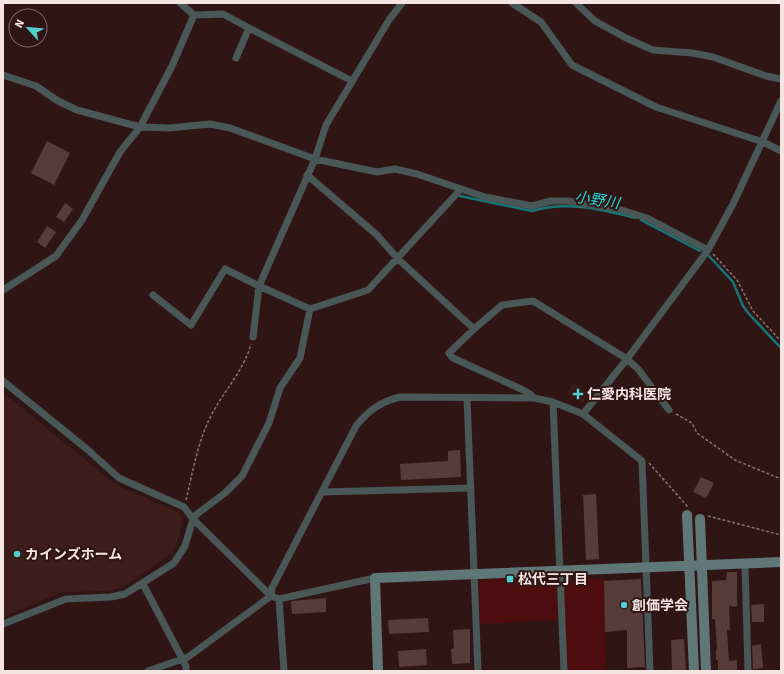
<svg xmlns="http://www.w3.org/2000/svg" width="784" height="674" viewBox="0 0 784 674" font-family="Signika,'Noto Sans JP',sans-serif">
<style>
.built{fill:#3c1d1b}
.green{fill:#4d0c0e}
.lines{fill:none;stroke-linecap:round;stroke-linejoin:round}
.stream{stroke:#167679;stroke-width:2.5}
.building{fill:#583c39}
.path{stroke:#8a7473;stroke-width:1.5;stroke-dasharray:3 2;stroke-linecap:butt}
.street{stroke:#495757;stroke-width:7}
.secondary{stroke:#607778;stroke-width:10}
.poi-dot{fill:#52cdd0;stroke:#2f1615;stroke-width:1.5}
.labels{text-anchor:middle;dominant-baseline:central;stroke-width:4;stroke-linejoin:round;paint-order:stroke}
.poi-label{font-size:14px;font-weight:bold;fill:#f6e4e2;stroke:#2f1615;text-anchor:start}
.water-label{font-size:15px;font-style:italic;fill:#24dbdf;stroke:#2f1615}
</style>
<rect width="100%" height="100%" fill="#2f1615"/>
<path class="built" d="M573,383l16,10 -6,10 -16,-9z
M3,392l113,93 62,27 5,6 -4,19 -7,16 -50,35 -14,3 -46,1 -59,25z"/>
<path class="green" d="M552,576l4,3 2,41 -78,4 -1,-40 2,-4z
M604,578l2,93h-40l-3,-90z"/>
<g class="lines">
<path class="stream" d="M460,196l72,15c34,-11 71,-1 104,7
M641,220l59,31
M709,256l24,26 10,24 6,8 32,34"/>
</g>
<path class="building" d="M47,141l23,12 -16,32 -23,-12z
M65,203l8,6 -9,13 -8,-5z
M47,226l9,6 -11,16 -8,-6z
M460,450l1,27 -60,3 -1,-16 48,-3v-10z
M701,477l13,6 -8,15 -13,-6z
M596,494l3,65 -13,1 -3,-65z
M727,572h10v35l-8,-1 1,24h-3l2,31 8,-1v11h-19v-11h-2v-11h1l-2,-30h-3v-38l14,-1z
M641,579l4,88 -18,1v-38l-22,2 -1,-51z
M326,598v14l-34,2 -1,-13z
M764,604v18h-12l-1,-17z
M428,618l1,14 -40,2 -1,-14z
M470,629v34l-18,1 -1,-15 3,-1 -1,-18z
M684,639l2,32h-14l-1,-31z
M761,644l2,24 -10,1 -1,-23z
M426,649l1,16 -28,2 -1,-16z"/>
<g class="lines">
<path class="path" d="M713,254l24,26 16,31 28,30
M676,414l16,9 5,10 38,27 46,19
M649,463l39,44
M186,500c7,-29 12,-60 26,-86 12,-23 32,-44 39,-70
M708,516l73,19"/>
<path class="street" d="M180,3l14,12 29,-1 26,14 -13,30
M402,3l-13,17 -63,105 -11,34 -56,127 51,23 58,-19 93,-101
M512,3l29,19 31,43 84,42 107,35 18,9
M576,3l19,18 31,17 27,12 39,3 21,4 53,19 15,3
M249,28l103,53
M3,75l33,11 22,15 19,9 63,17 29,1 41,-4 20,4 85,31 62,13 18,-3 22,5 68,23 47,9 19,-5h17l50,8 29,9 61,32
M307,175l70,60 21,24 76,70
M3,290l53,-34 26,-36 38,-68 20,-25 32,-61 22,-51
M153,295l38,30 34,-56 34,17 -6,51
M3,381l85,69 31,28 65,29 9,12 78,77 8,3 96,-21
M467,398l11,273
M534,398l-4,-4 -9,-5 -68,-31 -4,-5 25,-24 28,-24 31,-4 94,58 11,10 31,41
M553,402l11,269
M583,414l44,-55 81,-109 25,-46 48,-103
M323,492l148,-4
M745,564l3,107
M143,584l43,82v5
M271,596l1,-8 84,-162c13,-16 24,-24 44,-29l134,1 19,4 30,12 59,47 8,210
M279,599l5,72
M3,624l63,-25 45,-2 14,-3 49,-31 11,-17 8,-27 4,-5 28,-21 17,-17 27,-53 11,-35 20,-30 10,-49
M148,671l40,-14 83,-61"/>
<path class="secondary" d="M687,515l7,156
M700,519l6,152
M378,671l-3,-93 406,-16"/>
</g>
<g class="poi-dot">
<path d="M576 388h4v4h4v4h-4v4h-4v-4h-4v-4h4z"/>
<circle cx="17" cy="554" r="4"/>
<rect x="506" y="575" width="8" height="8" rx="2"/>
<circle cx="624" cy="605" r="4"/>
</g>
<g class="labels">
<g class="poi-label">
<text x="587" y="394">仁愛内科医院</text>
<text x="25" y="554">カインズホーム</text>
<text x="518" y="579">松代三丁目</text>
<text x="632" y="605">創価学会</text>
</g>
<g class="water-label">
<text transform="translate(597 200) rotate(9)">小野川</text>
</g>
</g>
<rect width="784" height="674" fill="none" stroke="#f6e4e2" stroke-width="8"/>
<g transform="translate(28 28) rotate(297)"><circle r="19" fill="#2f1615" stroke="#7f6867"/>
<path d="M0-3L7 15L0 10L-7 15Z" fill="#52cdd0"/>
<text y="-6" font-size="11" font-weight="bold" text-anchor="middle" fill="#f6e4e2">N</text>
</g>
</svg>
